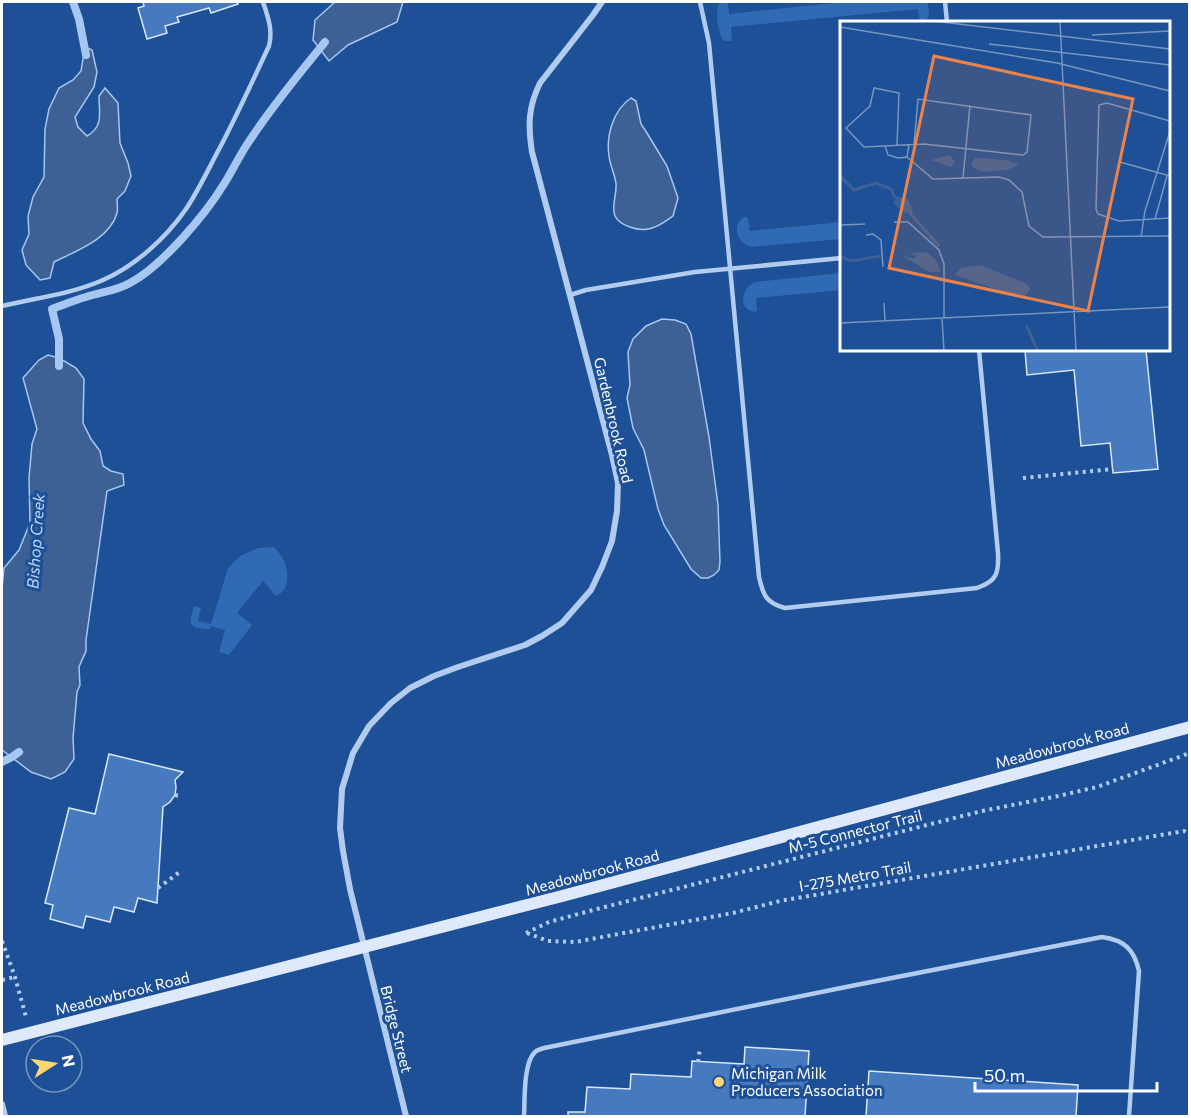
<svg xmlns="http://www.w3.org/2000/svg" width="1191" height="1118" viewBox="0 0 1191 1118" font-family="Commissioner,sans-serif">
<style>
.green{fill:#316ab4}
.water{fill:#3d6194;stroke:#a5c7f1;stroke-width:1.5}
.lines{fill:none;stroke-linecap:round;stroke-linejoin:round}
.stream{stroke:#a5c7f1;stroke-width:8}
.building{fill:#4679bd;stroke:#d8e7fb;stroke-width:1.5}
.path{stroke:#b1ccef;stroke-width:4;stroke-dasharray:3 4.5;stroke-linecap:butt}
.lane{stroke:#b1ccef;stroke-width:4.5}
.street{stroke:#b1ccef;stroke-width:6}
.secondary{stroke:#deeafb;stroke-width:12}
.poi-dot{fill:#fed770;stroke:#1d5096;stroke-width:2}
.labels{text-anchor:middle;dominant-baseline:central;stroke-width:6;stroke-linejoin:round;paint-order:stroke}
.street-label{font-size:15px;fill:#fff;stroke:#1d5096}
.poi-label{font-size:15px;fill:#fff;stroke:#1d5096;text-anchor:start}
.water-label{font-size:16px;font-style:italic;fill:#bed7f6;stroke:#1d5096}
.inset-river{fill:none;stroke:#3d6194;stroke-width:3}
.inset-road{fill:none;stroke:#7796c0;stroke-width:1.5}
.view{fill:#ee8249;fill-opacity:0.15;stroke:#ee8249;stroke-width:3}
.inset-edge{fill:none;stroke:#fff;stroke-width:3}
</style>
<rect width="100%" height="100%" fill="#1d5096"/>
<path class="green" d="M720,2h8l1,12 114,-12h85l1,14 -4,5 -5,1 -2,-13 -187,18 1,14h-7l-3,-2c-4,-11 -8,-27 -2,-37z
M744,217h3l1,2 2,12 91,-9v17l-90,8c-14,-4 -20,-21 -7,-30z
M841,273v17l-85,8 1,12 -1,2c-18,-2 -16,-23 -1,-30z
M274,547c4,5 9,10 11,16 4,13 4,27 -9,33l-13,-15 -26,32 15,12 -23,30 -10,-3 6,-22 -14,-4 -1,3c-22,-1 -22,-4 -16,-23l7,2 -3,13 13,3 17,-56 12,-12 18,-8z"/>
<path class="water" d="M335,2h68l-6,20 -49,23 -19,16 -16,-21 2,-20z
M85,47l7,3 5,22 -3,15 -19,30 3,10 9,9c17,-10 12,-23 12,-40l6,-8 13,15 2,40 8,20 3,13 -6,15 -8,8c0,4 1,10 0,14 -7,26 -41,38 -63,49l-4,16 -10,2 -14,-15 -4,-15 7,-16 -1,-18 5,-19 11,-20 1,-48 4,-20 10,-21 14,-8 8,-9z
M631,98l5,3 5,23 6,9 20,33 11,32 -5,18c-7,5 -16,12 -25,13 -10,2 -28,-3 -33,-13 -4,-10 2,-22 1,-32 -1,-10 -6,-18 -7,-28 -3,-20 4,-46 22,-58z
M662,319l13,1 11,4 5,10 18,103 9,68 2,57 -1,8 -5,5 -6,3h-7l-10,-9 -27,-44 -6,-16 -14,-59 -11,-22 -6,-30 3,-13 -2,-33 5,-13 13,-13z
M48,355l11,3 17,10 8,11 -1,44 8,16 9,12 3,15 8,5 12,3 1,11 -17,6 -21,149v11l-7,16 1,18 -3,7 -4,46 1,21 -9,13 -14,7 -20,-7 -29,-22v-162l2,-20 15,-18 11,-27 -1,-45 3,-34 5,-15 -14,-51 16,-18z"/>
<g class="lines">
<path class="stream" d="M73,2l6,17 7,36
M59,366v-27l-7,-30c11,-4 23,-9 34,-12 15,-5 30,-6 44,-14 32,-17 75,-68 94,-99 9,-14 16,-30 26,-44 23,-35 49,-66 75,-98
M2,762l10,-5 7,-5"/>
</g>
<path class="building" d="M143,2h94l1,2 -27,9 -2,-5 -32,9 2,5 -14,4 2,7 -20,6 -9,-31 6,-2z
M1025,350h121l12,119 -45,4 -3,-30 -29,3 -7,-76 -47,5z
M109,754l74,18 -8,8 1,7 -1,8 -5,7 -7,5 -6,96 -19,-5 -4,14 -20,-5 -4,15 -24,-6 -3,12 -33,-9 3,-14 -8,-2 24,-95 26,6z
M745,1047l64,4 -4,65h-237v-4h17l2,-25 43,2 1,-15 60,3 1,-16 52,3z
M869,1071l209,14 -2,31h-210z"/>
<g class="lines">
<path class="path" d="M1023,478l90,-9
M175,795l4,1
M158,888l23,-17
M526,933l23,-11 48,-13 385,-98 76,-15 39,-9 93,-34
M527,933l21,8 27,1 158,-29 47,-12 404,-70 6,3
M2,941l13,36 11,40
M2,980l13,-3
M33,1048l3,10
M698,1062l2,-14"/>
<path class="lane" d="M700,2l9,41 50,534c4,18 7,26 26,31l192,-20c20,-7 22,-15 21,-35l-19,-203
M945,2l2,20
M570,295l16,-5 109,-18 147,-14
M2,306c33,-8 70,-12 101,-26 32,-14 63,-42 83,-71 12,-18 21,-37 31,-56 19,-35 35,-71 52,-107 4,-16 -1,-29 -6,-44
M524,1116c1,-15 -1,-53 11,-64 2,-2 6,-3 9,-4l312,-63 246,-48c22,3 32,12 37,34l-10,145"/>
<path class="street" d="M2,1104l3,12
M406,1116l-56,-227 -7,-38 -3,-23 2,-39 11,-36 16,-27 22,-23 19,-15 24,-12 24,-9 67,-22 17,-9 20,-13 29,-33 11,-23 10,-26 5,-30 1,-28 -6,-28 -80,-303c-4,-26 -4,-45 8,-69l53,-68 9,-13"/>
<path class="secondary" d="M2,1040l564,-145 624,-168"/>
</g>
<circle class="poi-dot" cx="719" cy="1082" r="6"/>
<g class="labels">
<g class="street-label">
<text transform="translate(614 420) rotate(77)">Gardenbrook Road</text>
<text transform="translate(1062 745) rotate(-15)">Meadowbrook Road</text>
<text transform="translate(855 831) rotate(-14)">M-5 Connector Trail</text>
<text transform="translate(592 872) rotate(-15)">Meadowbrook Road</text>
<text transform="translate(855 876) rotate(-10)">I-275 Metro Trail</text>
<text transform="translate(122 993) rotate(-14)">Meadowbrook Road</text>
<text transform="translate(397 1029) rotate(76)">Bridge Street</text>
</g>
<g class="poi-label">
<text x="731" y="1073">Michigan Milk<tspan x="731" dy="17">Producers Association</tspan></text>
</g>
<g class="water-label">
<text transform="translate(35 541) rotate(-86)">Bishop Creek</text>
</g>
</g>
<g transform="translate(840 21)">
<rect width="330" height="330" fill="#1d5096"/>
<path d="M110,134l5,7 -4,5 -20,-7zM135,137l31,2 13,4 -11,6 -24,2 -10,-4 -3,-5zM57,175l11,3 5,13 -8,1 -12,-10zM86,231l10,8 5,12h-12l-28,-17 14,4 1,-3 -7,-3zM140,244l47,19 3,5 -7,10 -68,-24 5,-7z" fill="#3d6194"/>
<path class="inset-river" d="M0,155l14,14 22,-7 15,6 4,9M69,191l30,34M0,235l11,5 30,-5M186,304l12,26"/>
<path class="inset-road" d="M93,0l237,28M220,0l16,330M0,6l217,36 113,28M252,14l78,-4M149,23l181,21M330,100l-63,-18 -8,2 -3,104 2,5 21,7 51,-3M57,124l2,-52 -25,-5 -4,18 -24,22 18,19 60,-3 99,11 4,-3 4,-37 -113,-16 -4,45M45,125l3,9 10,3 9,-1 2,-12M67,136l26,22 66,-2 10,3 13,12 7,34 14,11 127,-1M280,141l50,14M123,157l7,-73M315,198l12,-43M54,201h14l31,28 5,14v54M0,204l25,-1M26,214l7,-1 8,6 2,27M301,216l4,-26 25,-80M44,282l1,18M102,297l2,33M0,302l330,-16"/>
<path class="view" d="M94,35l199,43 -45,212 -199,-43z"/>
<rect width="330" height="330" class="inset-edge"/>
</g>
<rect width="1191" height="1118" fill="none" stroke="#ffffff" stroke-width="6"/>
<g transform="translate(54 1064) rotate(78)"><circle r="28" fill="#1d5096" stroke="#7796c0" stroke-width="1.5"/>
<path d="M0-4.5L10 22L0 15L-10 22Z" fill="#fed770"/>
<text y="-9" font-size="16" font-weight="bold" text-anchor="middle" fill="#ffffff">N</text>
</g>
<path d="M975 1082v9h182v-9" fill="none" stroke="#ffffff" stroke-width="3"/>
<text x="984" y="1082" font-size="18" fill="#ffffff" stroke="#1d5096" stroke-width="4.5" paint-order="stroke">50 m</text>
</svg>
